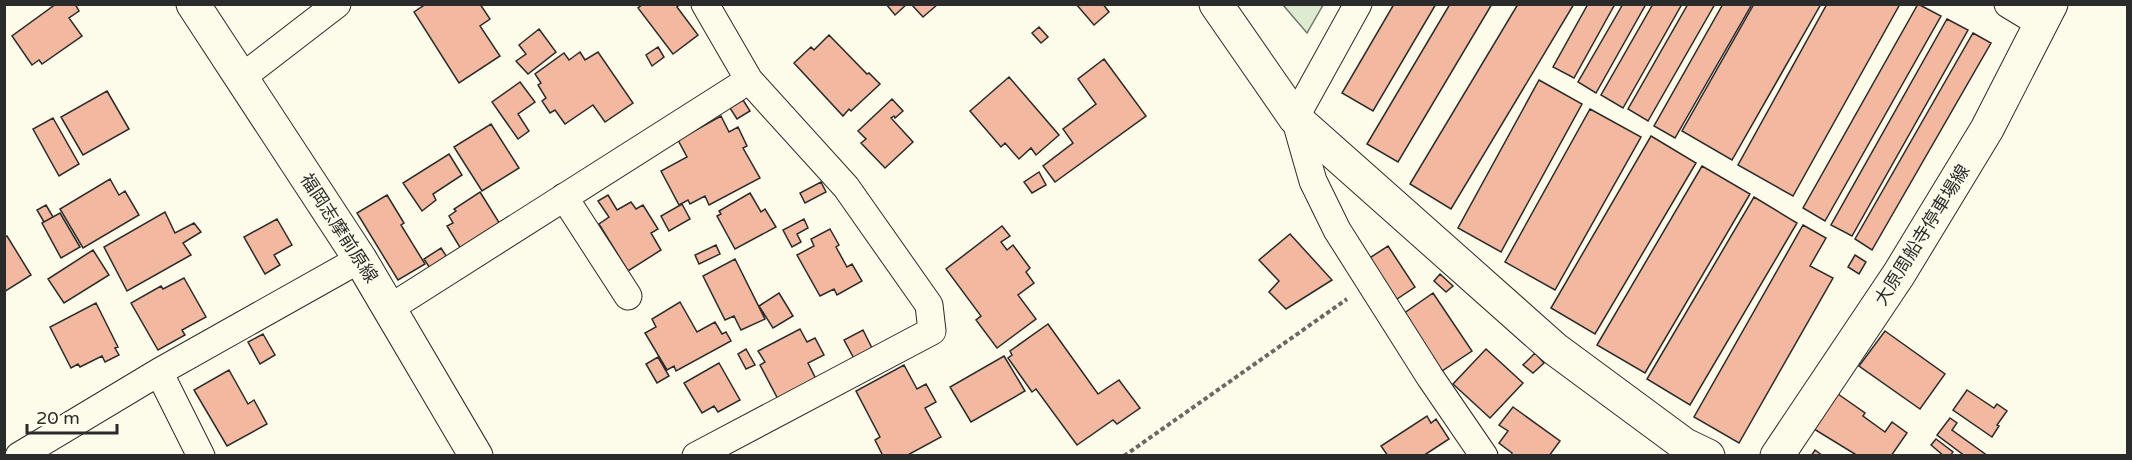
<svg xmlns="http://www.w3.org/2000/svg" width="2132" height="460" viewBox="0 0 2132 460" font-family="'Varela Round','Noto Sans JP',sans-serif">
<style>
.green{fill:#deebd1;stroke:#74746e;stroke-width:1.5}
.building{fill:#f2b8a0;stroke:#2b2b2b;stroke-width:1.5}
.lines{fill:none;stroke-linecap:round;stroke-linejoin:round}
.street-casing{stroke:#2b2b2b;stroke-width:29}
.secondary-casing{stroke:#2b2b2b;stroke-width:35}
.primary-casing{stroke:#2b2b2b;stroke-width:35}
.path{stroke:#6a6964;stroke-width:4;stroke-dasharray:4.5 3;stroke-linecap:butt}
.street{stroke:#fdfbea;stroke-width:27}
.secondary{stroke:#fdfbea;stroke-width:33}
.primary{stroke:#fdfbea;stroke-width:33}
.labels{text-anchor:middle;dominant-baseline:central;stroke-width:4.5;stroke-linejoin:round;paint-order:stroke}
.street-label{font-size:18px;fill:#2b2b2b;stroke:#fdfbea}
</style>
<rect width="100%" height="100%" fill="#fdfbea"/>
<path class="green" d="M1283,5h40l-16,28z"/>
<path class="building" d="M56,4h19l4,7 -10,7 13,18 -40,28 -3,-4 -7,5 -20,-29z
M426,4h54l10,15 -10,7 20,30 -41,27 -45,-71z
M643,4h37l-3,3 21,28 -25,19 -35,-46z
M886,4h21l-12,11z
M911,4h27l-15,13z
M1076,4h27l6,8 -15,13z
M1394,4h42l-63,107 -31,-18z
M1450,4h42l-94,158 -31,-18z
M1518,4h56l-123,205 -41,-25z
M1588,4h27l-41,74 -21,-11z
M1623,4h23l-50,89 -18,-11z
M1653,4h29l-59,104 -22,-13z
M1688,4h27l-67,117 -20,-12z
M1723,4h29l-77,134 -21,-12z
M1754,4h67l-89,156 -50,-29z
M1827,4h73l-107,192 -55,-31z
M1918,4l23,12 -116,205 -22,-13z
M1947,19l21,11 -116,206 -21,-11z
M1039,27l9,10 -7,6 -9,-10z
M539,29l17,23 -28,22 -12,-13 10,-7 -7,-9z
M1973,33l18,10 -119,207 -17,-11z
M829,35l38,39 2,-1 11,11 -29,27 -2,-2 -6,7 -49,-53 17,-16 3,3z
M658,47l6,10 -12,9 -6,-11z
M580,52l5,8 13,-8 35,51 -28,19 -12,-17 -28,19 -10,-14 -5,3 -8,-12 4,-3 -8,-13 3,-2 -6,-9 29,-21 5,7z
M1104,59l42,57 -91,66 -12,-16 30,-23 -10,-14 33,-25 -18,-25z
M1009,77l50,58 -23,20 -5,-7 -12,11 -14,-16 -4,4 -31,-36z
M1539,80l43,24 -81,148 -43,-24z
M520,82l15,20 -17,12 11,17 -11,8 -26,-37z
M107,91l22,38 -46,26 -22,-38z
M892,99l11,12 -8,7 -1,-2 -3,2 22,24 -28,26 -24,-25 5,-4 -8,-8z
M743,100l7,11 -13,8 -7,-11z
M1590,109l51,28 -86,153 -50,-28z
M721,116l8,16 9,-5 9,19 -4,2 17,30 -51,27 -4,-9 -15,8 -2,-4 -9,5 -18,-34 26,-14 -9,-17z
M53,118l26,46 -20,12 -26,-47z
M491,124l28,44 -37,23 -28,-44z
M1651,136l45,27 -101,171 -44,-26z
M449,154l13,21 -29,19 3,6 -14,11 -19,-28z
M1702,166l48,28 -105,179 -48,-28z
M1039,172l7,13 -14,8 -8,-11z
M110,179l9,16 6,-4 14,24 -56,33 -23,-39z
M821,182l5,10 -21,11 -5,-10z
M480,192l20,32 -39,25 -14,-23 6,-3 -4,-7 7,-5 -2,-2z
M750,193l11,19 4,-3 11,18 -41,22 -18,-33 4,-2 -2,-3z
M387,195l17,28 -3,2 24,39 -27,16 -41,-67z
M608,195l9,15 14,-8 5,7 7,-4 15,24 -7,4 10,17 -33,21 -29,-47 10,-7 -11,-16z
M1754,197l43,26 -107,182 -43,-26z
M682,204l8,15 -21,12 -8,-15z
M46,205l7,12 -9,5 -7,-12z
M165,212l10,21 19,-10 7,9 -18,11 8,12 -64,36 -23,-44z
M60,213l20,34 -19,11 -19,-35z
M277,219l15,26 -18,10 6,10 -15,9 -21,-37z
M804,219l4,9 -11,6 4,8 -9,5 -9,-17z
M1803,225l23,13 -16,28 23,12 -94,165 -45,-26z
M1002,226l8,10 -9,6 6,8 6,-5 17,23 -4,4 8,11 -16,12 18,24 -39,29 -21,-28 5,-4 -35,-47z
M830,229l9,16 -3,2 11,20 5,-3 10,17 -25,14 -3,-6 -14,7 -23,-41 17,-9 -3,-7z
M1290,234l42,46 -46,29 -17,-17 10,-11 -20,-21z
M7,236l24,39 -27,17v-54z
M716,245l4,9 -21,10 -4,-9z
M1388,246l27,41 -21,14 -26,-42z
M441,248l9,14 -17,11 -9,-14z
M93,250l16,25 -45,28 -16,-24z
M1855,255l11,7 -7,12 -11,-7z
M735,259l30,60 -24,11 -7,-14 -9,4 -22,-44z
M1440,274l13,12 -7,6 -12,-11z
M184,278l22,39 -24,13 3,5 -27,15 -27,-47 30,-17 2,3z
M779,293l14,23 -20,12 -14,-22z
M1433,293l39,58 -30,20 -39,-57z
M680,302l17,30 18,-10 7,12 4,-2 5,9 -55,30 -2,-5 -7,4 -22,-37 11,-6 -4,-8z
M96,303l22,44 -3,1 4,7 -14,7 -3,-6 -22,11 -2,-3 -7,4 -21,-41z
M1048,324l50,70 21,-14 21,28 -23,16 -4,-4 -36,25 -41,-56 -4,3 -24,-34 4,-3 -2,-4z
M800,329l7,13 8,-4 9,17 -16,8 10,20 -38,20 -20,-38 5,-3 -7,-11z
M863,330l12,24 -18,10 -13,-24z
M1885,331l60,43 -25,35 -61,-43z
M263,334l12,21 -15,9 -12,-22z
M746,349l9,16 -9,4 -8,-15z
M1486,349l37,34 -33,35 -37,-34z
M1535,353l9,10 -11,10 -10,-8z
M1004,356l21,35 -54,31 -21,-35z
M658,357l11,19 -12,7 -11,-19z
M719,363l21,37 -22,12 -4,-6 -12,7 -18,-30z
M904,365l13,24 9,-5 10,18 -11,6 16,29 -35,19h-23l-8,-16 5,-3 -24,-46z
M229,370l19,34 6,-4 13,24 -40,22 -33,-56z
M1967,390l27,18 3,-4 10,7 -10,14 2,1 -7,11 -39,-27z
M1838,394l27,19 -2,3 22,16 7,-10 15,11 -16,23h-33l-44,-27z
M1513,407l47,34 -11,15h-38l1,-3 -13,-10 9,-12 -9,-6z
M1427,416l4,7 5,-4 13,20 -26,17h-35l-7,-10z
M1950,418l7,5 -5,7 36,26h-23l-28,-21z
M1936,439l17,13 -3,4h-6l-13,-11z
M1815,450l8,6h-12z"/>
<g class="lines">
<defs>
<path id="street" d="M1358,4l-63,114 18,63 24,49 93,147 54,79
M2008,4l33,20
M241,78l96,-74
M564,197l64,99
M390,308l359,-228
M159,372l42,84
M19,456l140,-84 201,-113
M696,456l236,-125 -3,-26 -83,-118 -97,-107 -44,-76"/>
<path id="secondary" d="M1216,4l79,114 260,231 130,96 23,11
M1777,456l122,-182 88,-145 64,-125"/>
<path id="primary" d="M193,4l167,255 116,197"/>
</defs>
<use href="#street" class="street-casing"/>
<use href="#secondary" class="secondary-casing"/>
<use href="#primary" class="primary-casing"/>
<path class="path" d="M1124,456l223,-157"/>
<use href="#street" class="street"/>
<use href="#secondary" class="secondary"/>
<use href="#primary" class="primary"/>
</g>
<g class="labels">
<g class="street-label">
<text transform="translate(339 228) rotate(57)">福岡志摩前原線</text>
<text transform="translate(1922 235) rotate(-58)">大原周船寺停車場線</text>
</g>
</g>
<rect width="2132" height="460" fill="none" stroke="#2b2b2b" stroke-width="12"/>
<path d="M27 424v9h90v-9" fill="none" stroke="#2b2b2b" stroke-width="3"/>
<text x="36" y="424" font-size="18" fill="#2b2b2b" stroke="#fdfbea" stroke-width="4.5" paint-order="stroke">20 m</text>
</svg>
